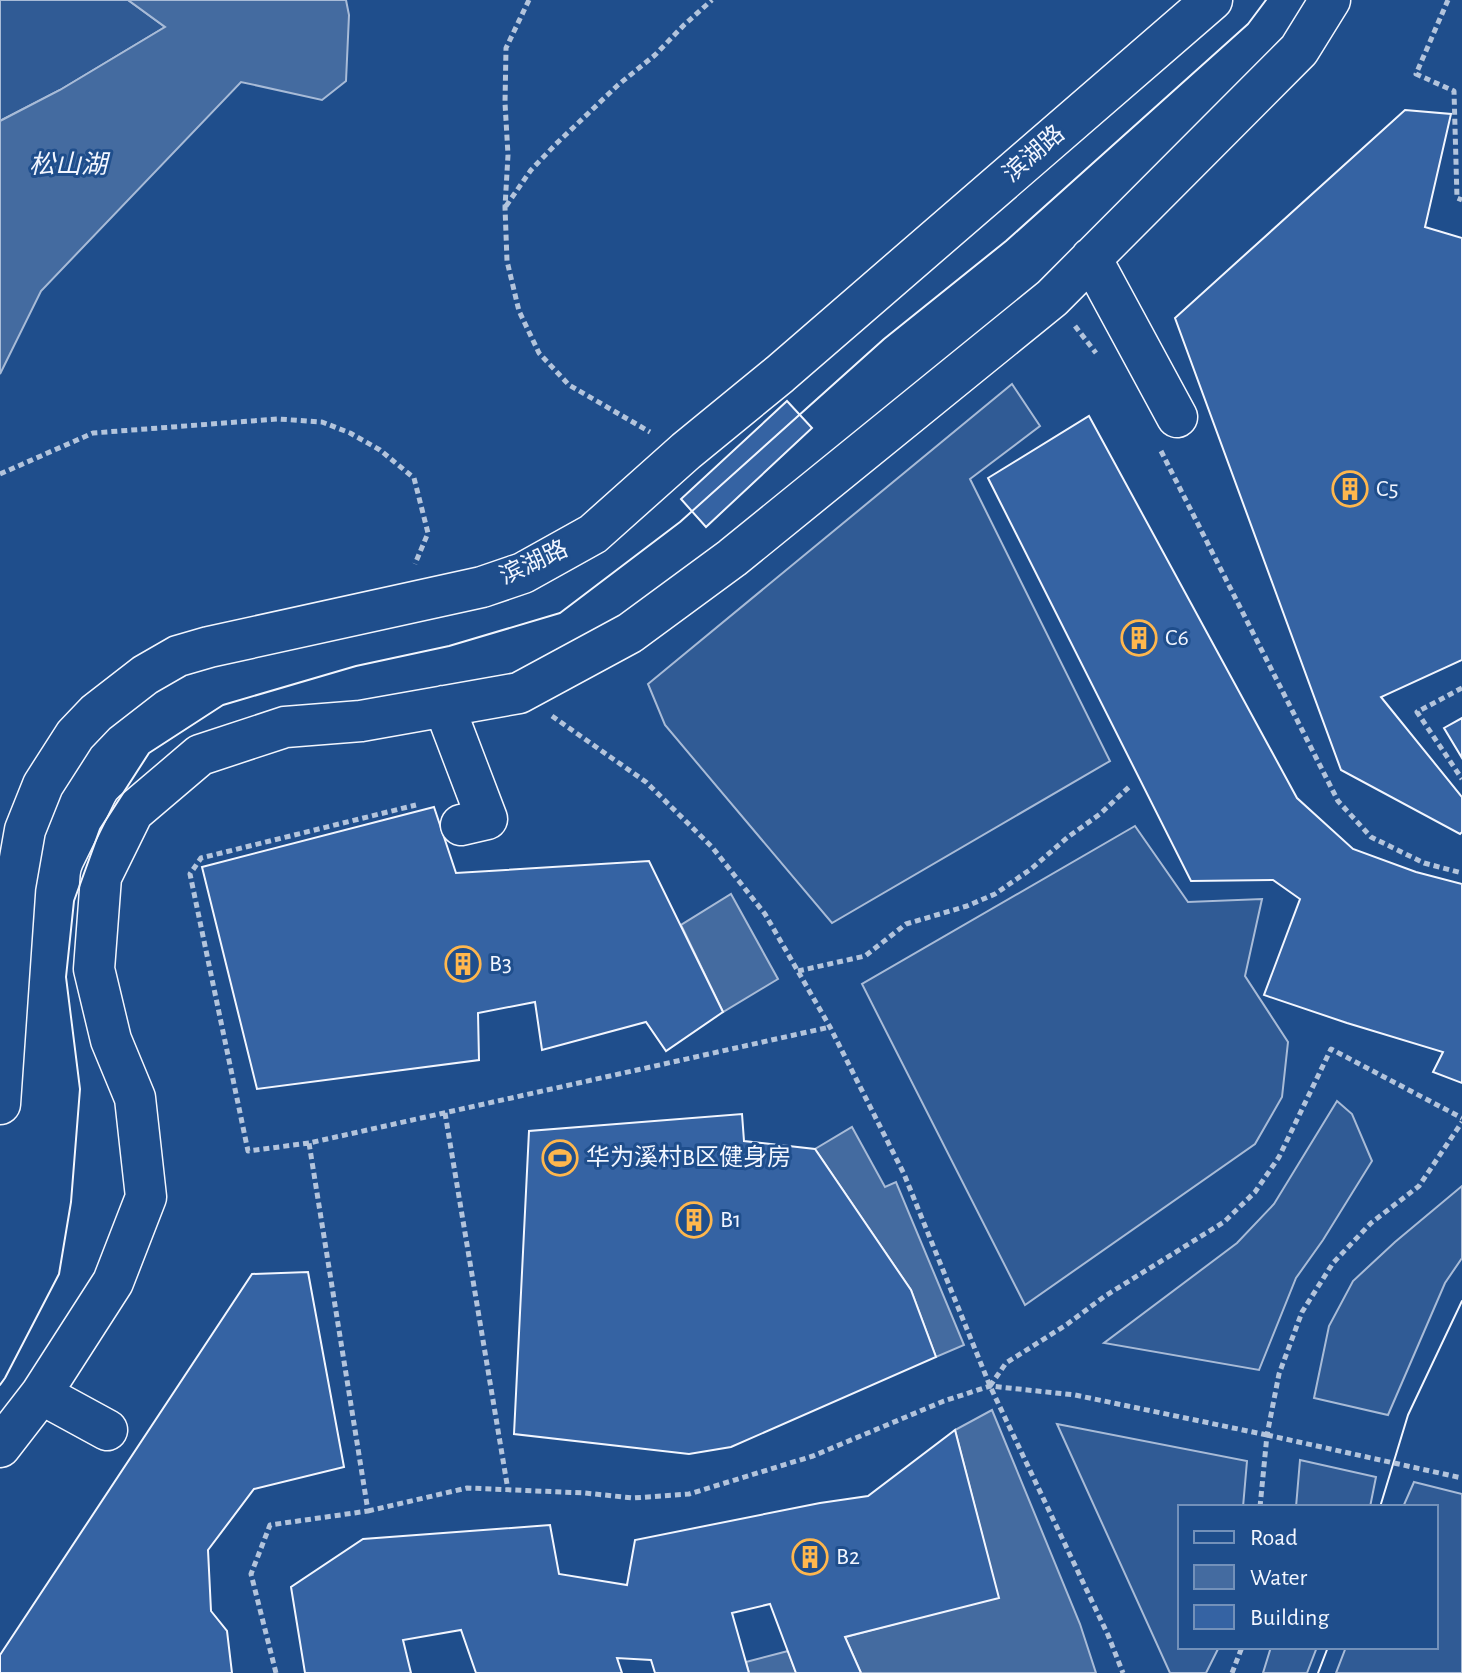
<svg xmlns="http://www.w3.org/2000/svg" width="1462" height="1673" viewBox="0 0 1462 1673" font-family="'Alegreya Sans','Noto Sans SC',sans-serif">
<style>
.built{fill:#305b95;stroke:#a8bbd7;stroke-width:2}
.water{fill:#446ba0;stroke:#a8bbd7;stroke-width:2}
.building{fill:#3563a3;stroke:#f2f6ff;stroke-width:2}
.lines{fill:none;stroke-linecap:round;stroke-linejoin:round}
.minor-casing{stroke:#f2f6ff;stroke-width:43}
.path{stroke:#b3c4dc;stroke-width:5;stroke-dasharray:6 4;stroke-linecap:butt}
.minor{stroke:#1f4e8c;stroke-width:40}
.tram{stroke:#f2f6ff;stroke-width:2}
.path-bridge{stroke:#b3c4dc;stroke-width:5;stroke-dasharray:6 4;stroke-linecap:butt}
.labels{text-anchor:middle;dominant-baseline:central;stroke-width:6;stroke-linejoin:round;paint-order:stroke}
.street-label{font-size:24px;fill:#f2f6ff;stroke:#1f4e8c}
.poi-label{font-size:24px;fill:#f2f6ff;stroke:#1f4e8c;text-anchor:start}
.water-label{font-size:26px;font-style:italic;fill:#f2f6ff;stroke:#1f4e8c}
</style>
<rect width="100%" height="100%" fill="#1f4e8c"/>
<path class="built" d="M0,0h128l37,27 -105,63 -60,31z
M1012,384l28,42 -70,53 140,282 -278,162 -167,-198 -17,-41z
M1135,826l53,76 74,-3 -17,77 43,66 -6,55 -27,47 -230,161 -163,-321z
M1337,1101l15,13 20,47 -49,79 -27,38 -37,92 -155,-27 133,-100 37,-39z
M1462,1186v72l-17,25 -57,132 -74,-17 15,-72 24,-45 42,-39z
M1057,1424l190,37 -4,46h-63v140h39l-13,26h-36z
M1300,1460l76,17 -6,30h-74z
M1414,1482l48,12v179h-126l10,-26h90v-140h-33z
M1271,1647h46l-10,26h-44z"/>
<path class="water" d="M128,0h218l3,15 -3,66 -24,19 -81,-18 -200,209 -41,83v-253l60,-31 105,-63z
M731,894l47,85 -55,33 -42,-87z
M852,1127l33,60 11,-5 68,163 -28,12 -25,-67 -96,-141z
M992,1410l88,214 16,49h-235l-16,-36 153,-40 -43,-167z
M788,1651l8,22h-47l-3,-11z"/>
<path class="building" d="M1405,110l46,4 -26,113 37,11v422l-81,37 81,100v35l-2,2 -119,-64 -166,-452z
M787,401l25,27 -106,99 -25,-28z
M1089,416l208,382 56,51 63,23 46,12v199l-29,-11 10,-20 -96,-29 -83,-28 36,-96 -27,-19 -82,1 -203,-403z
M1462,718v40l-18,-30z
M434,807l22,66 193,-12 74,151 -57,39 -20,-29 -104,28 -7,-48 -57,11 1,47 -222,29 -55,-222z
M742,1114l2,27 71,8 96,141 25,67 -205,90 -42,7 -175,-20 15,-303z
M308,1272l36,195 -90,22 -46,61 3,61 16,20 5,42h-232v-18l252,-381z
M955,1430l44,168 -154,39 16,36h-65l-26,-69 -38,9 17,60h-94l-4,-13 -34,-2 5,15h-146l-15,-43 -58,10 8,33h-106l-14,-86 72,-48 187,-14 9,49 68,11 8,-45 185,-37 48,-7z"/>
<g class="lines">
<defs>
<path id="minor" d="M1091,258l86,159
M444,706l43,113 -26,6
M0,1104l15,-217 10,-57 18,-45 32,-50 21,-22 49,-38 33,-19 31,-9 273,-60 41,-14 70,-39 93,-83 94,-77 432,-374
M41,1394l66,36
M0,1447l41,-53 72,-112 33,-85 -11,-99 -24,-58 -17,-71 7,-92 32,-65 67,-57 85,-28 76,-6 158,-28 111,-60 102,-75 320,-260 247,-248 31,-50"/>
</defs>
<use href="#minor" class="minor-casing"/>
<path class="path" d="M529,0l-23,48 -1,55 3,52 -3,52 2,54 12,50 20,42 30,32 81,47
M1448,0l-32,74 38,17 3,107 5,2
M506,206l25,-36 25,-26 62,-59 37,-30 29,-30 28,-25
M1075,326l21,27
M1161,451l177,350 33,36 53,26 38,10
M0,474l93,-41 185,-14 44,3 28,11 30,17 34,28 14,55 -13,31
M1462,688l-45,24 45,67
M552,716l94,66 66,65 53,67 65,113 74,147 86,212 118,249 15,38
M798,971l67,-15 41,-32 61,-18 28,-12 36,-25 37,-32 32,-23 29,-27
M445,1113l63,377
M309,1143l-61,8 -58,-277 11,-16 215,-53
M990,1386l16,-23 60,-38 39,-29 119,-74 31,-30 24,-35 52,-108 131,69
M1260,1507l7,-72 12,-61 23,-62 31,-49 38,-40 48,-37 43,-64
M368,1511l99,-23 118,5 48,5 56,-4 124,-38 131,-55 46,-15 85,9 192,40
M276,1673l-25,-99 19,-49 98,-14 -59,-368 521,-116
M1232,1673l10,-26"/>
<use href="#minor" class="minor"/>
<path class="tram" d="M0,1385l5,-7 54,-104 12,-72 9,-113 -14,-112 8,-76 26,-72 49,-76 74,-48 133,-39 93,-20 111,-33 120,-91 204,-183 122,-98 242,-217 18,-24
M1380,1507l28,-92 54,-114
M1318,1673l10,-26"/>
<path class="path-bridge" d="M1267,1435l195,43"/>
</g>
<defs>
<symbol id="building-ring" viewBox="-11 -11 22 22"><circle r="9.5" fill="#1f4e8c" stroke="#ffb74d" stroke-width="1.5"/><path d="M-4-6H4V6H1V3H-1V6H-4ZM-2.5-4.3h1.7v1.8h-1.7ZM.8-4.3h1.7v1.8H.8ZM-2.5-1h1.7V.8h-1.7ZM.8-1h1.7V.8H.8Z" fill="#ffb74d"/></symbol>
<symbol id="stadium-ring" viewBox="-11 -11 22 22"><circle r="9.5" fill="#1f4e8c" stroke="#ffb74d" stroke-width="1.5"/><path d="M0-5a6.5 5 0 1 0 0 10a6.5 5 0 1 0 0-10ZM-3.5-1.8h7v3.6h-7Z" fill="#ffb74d"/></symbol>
</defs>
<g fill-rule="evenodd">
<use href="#building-ring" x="1330" y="469" width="40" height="40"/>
<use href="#building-ring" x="1119" y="618" width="40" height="40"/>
<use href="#building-ring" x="443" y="944" width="40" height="40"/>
<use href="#stadium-ring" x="540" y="1138" width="40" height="40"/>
<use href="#building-ring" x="674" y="1200" width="40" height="40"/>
<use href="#building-ring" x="790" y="1537" width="40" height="40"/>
</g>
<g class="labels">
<g class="street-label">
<text transform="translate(1034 154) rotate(-41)">滨湖路</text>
<text transform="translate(534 563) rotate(-25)">滨湖路</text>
</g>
<g class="poi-label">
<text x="1376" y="489">C5</text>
<text x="1165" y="638">C6</text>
<text x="489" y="964">B3</text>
<text x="586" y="1158">华为溪村B区健身房</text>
<text x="720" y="1220">B1</text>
<text x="836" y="1557">B2</text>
</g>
<g class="water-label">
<text x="68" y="165">松山湖</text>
</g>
</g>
<rect x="1178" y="1505" width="260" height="144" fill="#1f4e8c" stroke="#7391ba" stroke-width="2"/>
<rect x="1194" y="1531" width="40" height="12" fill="#1f4e8c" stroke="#7391ba" stroke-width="2"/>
<text x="1250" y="1545" font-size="24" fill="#f2f6ff">Road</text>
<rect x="1194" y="1565" width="40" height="24" fill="#446ba0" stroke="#7391ba" stroke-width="2"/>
<text x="1250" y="1585" font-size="24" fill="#f2f6ff">Water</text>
<rect x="1194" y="1605" width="40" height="24" fill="#3563a3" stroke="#7391ba" stroke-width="2"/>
<text x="1250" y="1625" font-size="24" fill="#f2f6ff">Building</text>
</svg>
